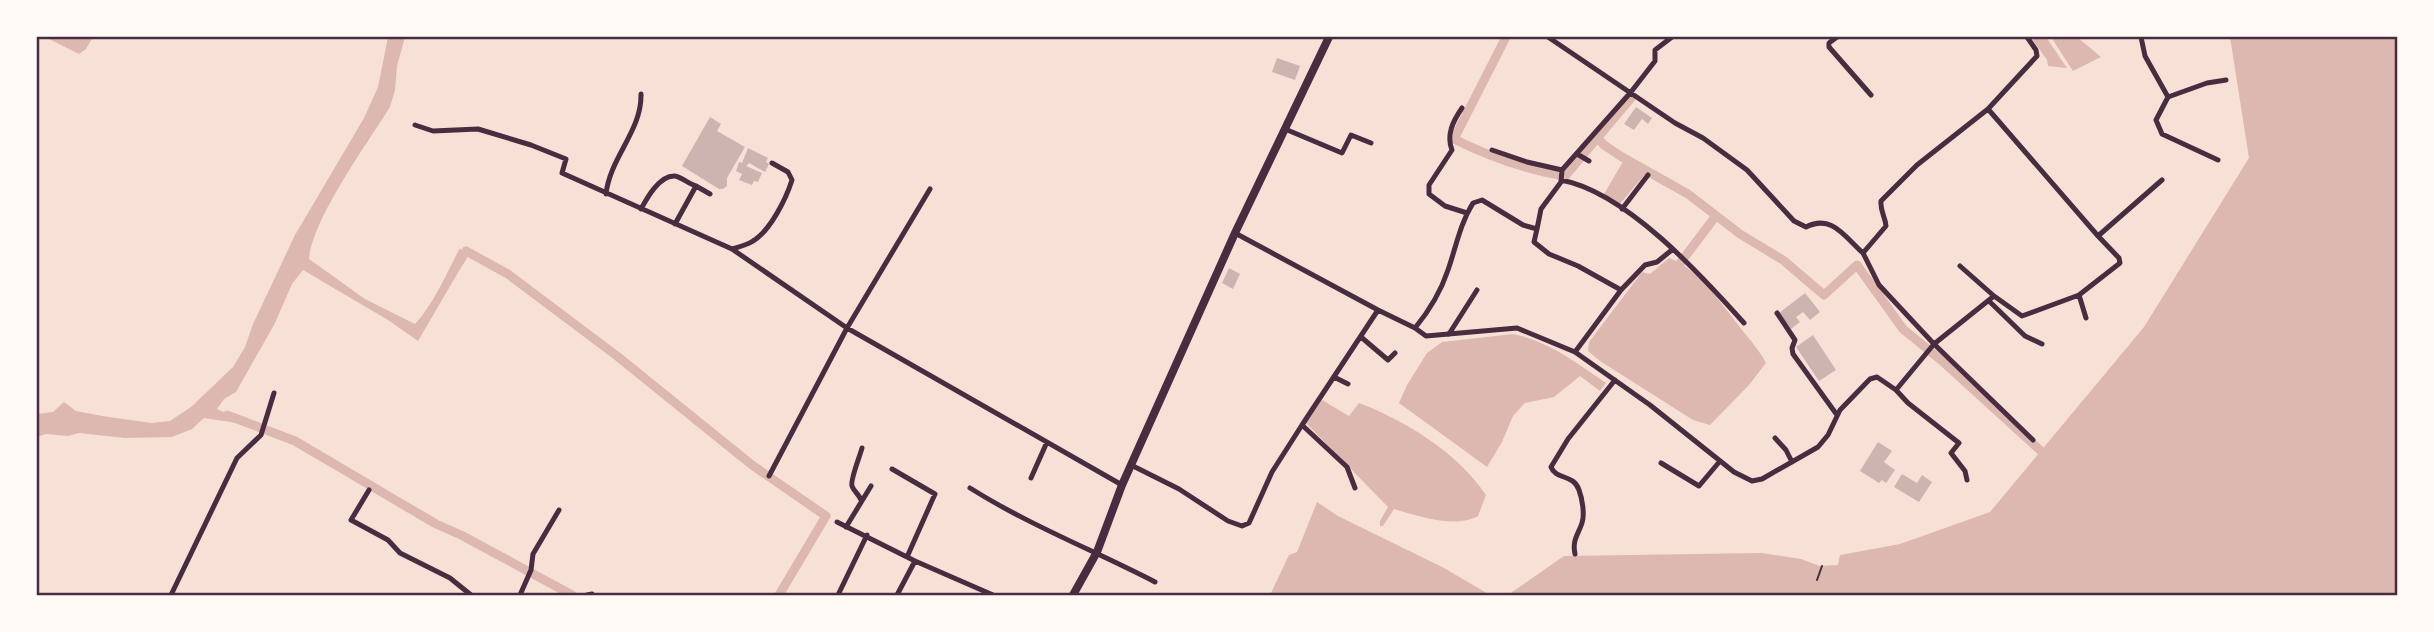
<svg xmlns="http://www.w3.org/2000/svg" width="2434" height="632" viewBox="0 0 2434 632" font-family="Raleway,sans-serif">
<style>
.water{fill:#dcb8b0}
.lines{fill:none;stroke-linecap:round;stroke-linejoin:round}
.canal{stroke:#dcb8b0;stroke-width:9}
.building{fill:#ccb4b1}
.path{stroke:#4a2c40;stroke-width:2}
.minor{stroke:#4a2c40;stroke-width:5}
.primary{stroke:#4a2c40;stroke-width:8}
.neatline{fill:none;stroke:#4a2c40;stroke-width:2.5}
</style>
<rect width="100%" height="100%" fill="#f7e1d7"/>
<path class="water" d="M45,37h48l-7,12 -7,5z
M388,37h17l-8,29 -2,24 -5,17c-23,37 -77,111 -81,152l56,40 50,25c20,-22 31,-50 45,-76l6,11 -48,82 -30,-21 -85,-50 -11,14 -17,39 -39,69 -12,7 -7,10 34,16 -47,-7 -12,11 -20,8 -47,1 -46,-5 -11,3 -22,-2 -9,3v-23l16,-2 11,-10 12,9 26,5 50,7 18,-2 21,-14 42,-40 12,-20 8,-23 42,-89 69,-117 14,-31z
M2031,37h15l21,31 -19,-2 -1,-6z
M2051,37h26l24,20 -28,14z
M2230,37h167v558h-889l56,-39 197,-3 40,6 19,7 18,-1 2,-10 60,-11 90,-32 154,-185 105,-169z
M1624,160l22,13 -27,32 -15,-11z
M1669,258c28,8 60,56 78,78 7,9 14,17 19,27l-17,22 -39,40 -17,-5 -93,-59 -12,-10 1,-9 53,-70 8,2z
M1513,334c35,7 64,29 93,49l-6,8 -20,-15 -26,21 -29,6 -12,13 -11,26 -15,25 -88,-64 8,-18 20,-32 15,-11z
M1322,400l27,16 10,-13c47,18 98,49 127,92l-8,21c-23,13 -60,0 -84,-7l-11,17h-3v-5l8,-14 -82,-84z
M1317,502l21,14 106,52 46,27h-220l19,-40 8,-3z"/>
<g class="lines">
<path class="canal" d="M1506,37l-52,102c34,17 73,31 111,37l66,-78
M1596,136l8,9 18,12 66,37 52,40 43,26 41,35 33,-30 46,64 38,31 100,91
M460,261l6,-10 42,23 109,82 135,109 74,51 -47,79
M1681,262l34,-45
M227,415l68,26 141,83 25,11 111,60"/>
</g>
<path class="building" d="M1277,58l23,8 -5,14 -23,-8z
M1636,107l16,11 -4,6 -6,-5 -8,11 -10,-6z
M710,117l11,7 -4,7 28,16 -18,31v8l-4,3h-4l-37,-23z
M748,148l20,10 -2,4 3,2 -4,8 -16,-9 -3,3 16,7 -4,9 -4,-1 -2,4 -13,-5 3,-6 -6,-3 3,-9 3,1z
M1229,268l11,6 -7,15 -11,-6z
M1805,293l15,19 -10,8 -7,-8 -7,5 4,5 -9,7 -12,-16z
M1813,335l23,35 -17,11 -23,-34z
M1878,442l14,9 -8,11 11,8 -9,13 -4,-3 -3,3 -19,-12z
M1902,474l15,9 5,-8 10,7 -13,20 -25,-15z"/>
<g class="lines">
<path class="path" d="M1817,580l5,-14"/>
<path class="minor" d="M1548,37l127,86 28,15 44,32 47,51 12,6c26,-13 38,9 57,26
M1837,37l-8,6v4l42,48
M2141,37l4,19 23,41 39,-14 19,-3
M2168,97l-12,23 6,14 56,26
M1462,108c-9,13 -16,27 -10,42l-23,35v9l16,12 22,7
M1988,109l110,127
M415,125l18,6 45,-2 53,16 35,14 -4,14 170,76 115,79 275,157
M1285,129l57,24 9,-18 20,8
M1492,150l35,12 35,8
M1577,154l12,7
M1561,180c65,12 140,95 183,143
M606,194c4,-37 36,-63 35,-100
M641,209c6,-11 18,-33 33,-33 6,0 15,8 22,10
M1622,209l26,-34
M675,224l21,-38 14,8
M1537,229l4,-20 20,-27 1,-12 69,-78 24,-31v-11l17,-13
M1235,233l143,77 37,18 11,8 91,-8 58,24 46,-62 24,-25 12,-3 16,-13
M732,249c7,-2 15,-4 21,-8 17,-10 33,-42 39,-61l-4,-8 -16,-9
M1960,266l34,30
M2079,295l7,23
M1989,301l36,35 17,8
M1777,313l18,27 -3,8 1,6 44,61
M1415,328c14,-17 26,-37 33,-58 8,-23 12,-46 25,-67l9,-3 41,25 14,4 -3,13 15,12 29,12 43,24
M1449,334l28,-44
M1361,337l27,23 7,-7
M1575,352l75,53 84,67 18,9 10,-2 56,-32 10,-12 12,-25 30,-31 7,-2 19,13 38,-46 -55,-59 -16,-32 23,-27c-1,-10 -6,-15 -5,-25l36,-36 71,-56 49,-53 -1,-6 -9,-13
M1334,377l14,7
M1896,390l12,13 51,40 -8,10 14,18 2,9
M1775,438l11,12 5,10
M2033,440l-99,-96 60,-48 28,20 57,-21 41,-32 -1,-5 -21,-22 64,-56
M1661,463l38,23 21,-25
M1131,465l48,24 49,32 14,5 7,-3 23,-51 30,-47
M892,469l43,25 -28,63
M769,476l78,-148 83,-139
M1031,478l16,-36
M970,488c59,37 123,62 185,94
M1355,488l-8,-21 -45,-42 76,-115
M369,490l-18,30 37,20 12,13 50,25 21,17
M861,500c-2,-6 -7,-8 -9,-14 -2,-6 8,-30 10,-38
M837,522l78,39 78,34
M846,527l25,-41
M1575,554c-3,-14 3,-19 7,-31 3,-9 0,-25 -3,-33 -5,-16 -23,-10 -28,-23l17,-28 47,-59
M171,595l66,-137 24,-23 13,-42
M520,595l11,-25 2,-16 26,-44
M587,595l5,-1
M838,595l29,-60
M897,595l18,-34"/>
<path class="primary" d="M1073,595l24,-43 25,-67 113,-252 94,-196"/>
</g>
<rect width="2434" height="632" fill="none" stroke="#fffaf5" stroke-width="77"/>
<rect x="38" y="38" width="2358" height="556" class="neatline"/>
</svg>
